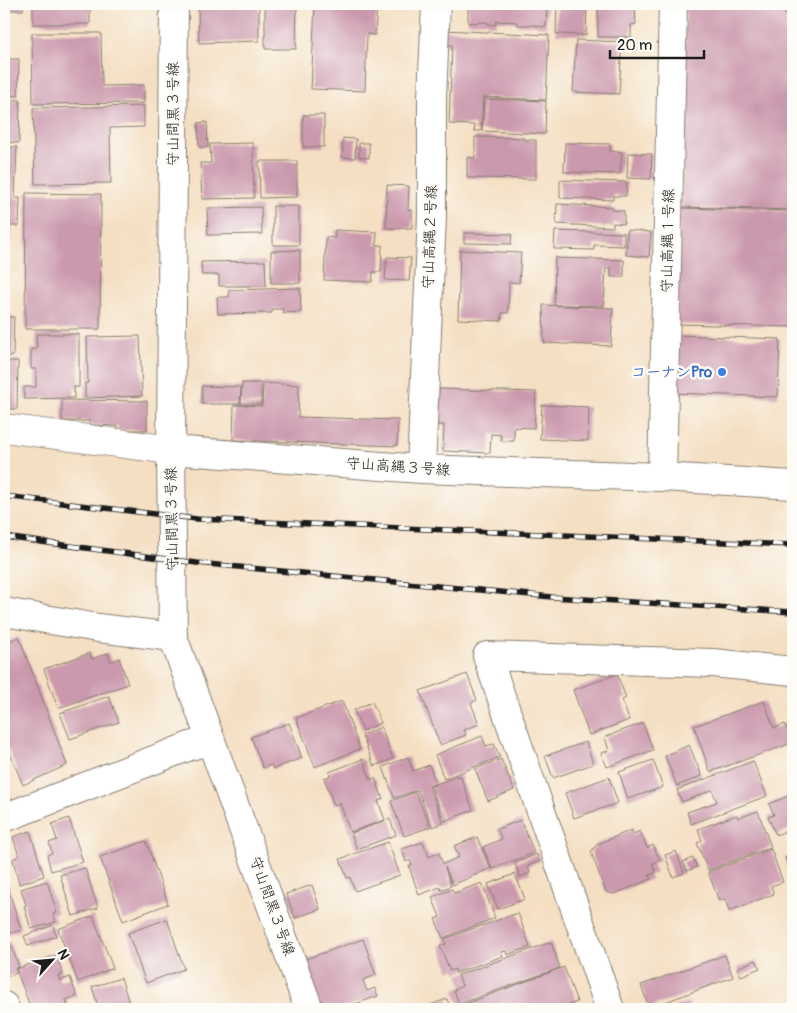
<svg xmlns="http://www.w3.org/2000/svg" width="797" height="1013" viewBox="0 0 797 1013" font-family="Pangolin,'Klee One',sans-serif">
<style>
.building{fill:#cb99ad}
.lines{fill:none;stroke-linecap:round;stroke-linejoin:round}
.minor-casing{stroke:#887e70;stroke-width:30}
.minor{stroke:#fff;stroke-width:28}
.rail-casing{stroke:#1c1c1c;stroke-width:5.5}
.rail{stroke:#fdfcf7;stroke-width:4;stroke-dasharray:11;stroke-linecap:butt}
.shop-dot{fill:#3f7fe0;stroke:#fdfcf7;stroke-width:2}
.labels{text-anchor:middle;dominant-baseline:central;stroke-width:5;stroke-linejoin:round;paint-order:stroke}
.street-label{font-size:15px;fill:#1c1c1c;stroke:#fdfcf7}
.shop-label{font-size:15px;font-weight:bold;fill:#366cbe;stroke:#fdfcf7;text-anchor:end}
</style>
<rect width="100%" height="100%" fill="#fdfcf7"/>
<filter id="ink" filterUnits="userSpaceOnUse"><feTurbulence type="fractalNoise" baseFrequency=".02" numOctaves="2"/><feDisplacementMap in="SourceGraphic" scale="10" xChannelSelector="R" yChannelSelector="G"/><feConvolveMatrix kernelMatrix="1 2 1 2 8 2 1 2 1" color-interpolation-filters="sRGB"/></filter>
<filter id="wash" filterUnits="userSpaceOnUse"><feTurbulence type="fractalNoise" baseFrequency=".0096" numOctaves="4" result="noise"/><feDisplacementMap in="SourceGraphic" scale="20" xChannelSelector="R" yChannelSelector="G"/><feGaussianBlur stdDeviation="1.12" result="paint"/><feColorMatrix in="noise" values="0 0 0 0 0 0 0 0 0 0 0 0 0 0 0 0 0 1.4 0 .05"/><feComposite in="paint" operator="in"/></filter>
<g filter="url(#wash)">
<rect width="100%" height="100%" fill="#f4dfc3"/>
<g id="blocks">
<path class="building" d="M4,4h19v6h-19z
M33,4h57v20h-57z
M265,4h32l-1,45h-31z
M315,4h62l-2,31 -8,-1 -2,57 -54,-2z
M468,4h79l-1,23 -10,-1v-1h-19v-3l-21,-1v4l-8,-1 -1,-2 -19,1z
M557,4h30l-1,31 -30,-1z
M686,4h99v11h8v195l-111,-3z
M259,5v36l-60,2 -1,-37z
M598,5h37l1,19 -5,1v12h-33z
M444,30l105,5 -3,65 -63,-3 -2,34h-7l1,-6 -26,-1 3,-79 -9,-1z
M32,33h69l1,53 42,-1v18l-111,1z
M576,40l46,2 -3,52 -46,-2z
M4,59h15l-1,37h-14z
M4,99l16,1 -1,43 -15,-1z
M484,99l62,2 -1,33 -63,-3z
M144,106v21l-34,1 1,55 -76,1 -2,-76z
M303,115h21v32h-21z
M207,122l1,25h-9l-1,-24z
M475,137l49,1v2h12v39l-69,-1v-21l8,1z
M343,138l13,1 -1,19 -13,-1z
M253,143l1,55 -52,1 -2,-36h11l-1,-19z
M359,143h10v15l-10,-1z
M565,143l45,1v7l12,1 -2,22 -56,-2z
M4,147h13l-2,51h5l-1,28h-15z
M628,153l24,1 -1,25 -24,-1z
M259,161h38v36l-37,1z
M560,180l67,2 -1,14h-13v4l-53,-2z
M387,185l22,1 -1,24h4v18h-26z
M26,193l75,1 -1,135h-75z
M557,204l55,3v3l12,1v13l-11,-1v4l-57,-3z
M273,206h26v39h-26z
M261,207l1,27 -54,1 -1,-27z
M680,208l113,3v116l-116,-3z
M4,228h6l-1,29 -5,-1z
M335,230l42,2 -1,13h6l-1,27h-8l-1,10 -48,-2 2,-43 9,1z
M627,230l24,2 -2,25 -23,-2z
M555,231l69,2v13l-30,-1v5l-40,-1z
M464,233l48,1 -1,10 -47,-1z
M300,250v33h-29v-32z
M460,250l61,3 -2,30 -10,-1 -1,31h-6l-1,8 -43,-2z
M387,257l24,1 -2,23 -24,-1z
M555,258l69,2v17h-13v-9h-5l-2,38 -50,-1z
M265,261l1,25h-47v-11h-17l-1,-13z
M300,288l1,24 -18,1v-4h-11v4l-54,1 -1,-17h12v-7z
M543,305l70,3 -2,38 -67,-3z
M4,317h10l-1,39h-9z
M36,334h43v53h-5v11l-50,1v-12h12v-18h-5v-20h6z
M675,335l105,4 -2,58 -105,-4z
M140,336l2,60 -57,2v-15h3l-1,-46z
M4,361h14l-1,48h-13z
M242,383h19v21h-20z
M263,383l36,2 -1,32 100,3 -1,26 -164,-6 1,-35 28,1z
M202,386l39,1 -1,17h-38z
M439,389l97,3 -2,36 -20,-1v14h-13v-6l-10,-1 -1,19 -47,-2 1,-26h-7z
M62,400l85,1v29h-29v-4l-28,-1v-4h-28z
M542,405l47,2 -1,34 -48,-2z
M19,637l48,128 -44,20 -19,-46v-96z
M90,653l2,6 16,-6 3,9 8,-4 9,26 -70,24 -14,-39z
M467,674l10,26 -6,3 8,21 -15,6 2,5 -26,10 -20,-54z
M617,674l9,24 -4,2 7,20 -40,15 -16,-45z
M109,696l10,26 -49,17 -10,-26z
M342,701l18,48 -45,18 -19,-49z
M764,701l10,27 11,-4 7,19 -82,29 -16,-46z
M372,702l9,21 -18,8 -9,-21z
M289,723l13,35 -29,11 -2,-4 -8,3 -12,-31z
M643,723l10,27 -46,17 -6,-14 8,-2 -4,-14z
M381,727l12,32 -19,7 -12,-31z
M482,736l4,10 8,-2 6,13 -56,22 -9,-24z
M586,742l7,22 -40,14 -8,-22z
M689,745l13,31 -25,10 -12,-30z
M408,757l5,14 16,-6 7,18 -7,3 14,37 -11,4 -14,-37 -24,8 -11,-31z
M363,759l8,21 4,-2 8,21 -5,2 7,19 -35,12 -10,-29 -6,2 -10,-27 6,-2 -1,-4z
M501,759l13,31 -26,11 -13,-32z
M653,760l10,27 -35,12 -9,-27z
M753,761l14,35 -76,28 -4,-12 30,-10 -5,-12 -30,12 -5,-12z
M460,775l13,35 -29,11 -13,-35z
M609,777l9,26 -44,15 -9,-25z
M416,792l14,35 -26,9 -13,-35z
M793,794v34l-17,7 -8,-18 6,-2 -5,-11z
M758,811l13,36 -63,23 -11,-27 5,-2 -4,-12 39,-14 1,3z
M69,818l14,44 -32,9 -4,-16 5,-2 -3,-10 8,-3 -5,-16z
M390,819l6,16 -39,14 -6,-16z
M521,820l13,33 -42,16 -9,-22 19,-8 -5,-10z
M632,830l1,4 7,-3 7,17 6,-3 7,15 -8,4 4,9 -7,2 2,4 -37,15 -8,-2 -15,-40 6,-8z
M30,831l14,45 -25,8 -6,-25 6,-3 -6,-19z
M477,837l14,31 -38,17 -8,-18 6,19 -10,4 -1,-3 -21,8 -10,-29 3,-1 -2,-5 -4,2 -4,-13 21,-7 6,15 10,-4 4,11 16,-7 -5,-11z
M146,841l22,63 -45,17 -23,-64z
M388,842l12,33 -45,16 -5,-14 -3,1 -7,-19z
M771,849l12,33 -12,4 3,8 -45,17 -4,-12 -6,2 -11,-29z
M676,851l8,22 -11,4 -8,-22z
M537,854l3,7 -12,5 2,7 -10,4 -5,-14z
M793,855v25l-8,-22z
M693,858l4,9 -10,4 -4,-9z
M85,868l13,40 -25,8 -13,-41z
M4,874l17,56 -17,5z
M515,874l10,25 -27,10 -10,-25z
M47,881l10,32 -4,1 3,8 -25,7 -7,-23 2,-1 -5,-16z
M482,883l13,35 -52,20 -8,-19 5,-2 -8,-20 20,-8 2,4z
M312,885l8,24 -25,9 -9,-24z
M518,913l12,34 -23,8 -1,-4 -5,1 2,4 -47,17 -1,-4 -5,2 -10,-25 6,-2 -2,-5z
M93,916l20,52 -35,14 -20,-53z
M167,919l17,50 -38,14 -18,-50z
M53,925l3,11 -28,10 -4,-10z
M363,939l13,36 -13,5 4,11 8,-3 3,8 -37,13h-20l-18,-49z
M10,942l9,25 -4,1 2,5 -13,5v-34z
M551,942l9,26 -101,36 -5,-14 8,-4 -4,-11z
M56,955l7,19 -5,2 2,5 10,-4 7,19 -11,4 3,8 -4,1h-34l-15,-40z
M725,955l8,22 -84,31 -8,-23z
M756,960l4,8 -19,8 -4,-8z
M564,967l13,35 -20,7h-96l-1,-3z
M121,978l10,31h-32l-7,-22z
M447,999l4,10h-32z
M688,1002l3,7h-22z"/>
</g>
</g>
<g filter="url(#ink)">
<use href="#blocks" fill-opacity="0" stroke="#887e70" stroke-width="1"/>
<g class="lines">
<defs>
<path id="minor" d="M174,4l-3,446 2,187 136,372
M4,428l167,22 250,19 241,8 131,8
M421,469l11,-253v-118l4,-94
M662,477l11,-473
M4,612l94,16 75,9
M4,818l186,-72 21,-6
M4,1006l1,3
M610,1009l-123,-353 226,7 80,8"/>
</defs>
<use href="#minor" class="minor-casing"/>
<use href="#minor" class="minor"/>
<defs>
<path id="rail" d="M4,496l193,23 596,26
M4,537l193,26 355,34 241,15"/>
</defs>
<use href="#rail" class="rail-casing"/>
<use href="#rail" class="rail"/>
</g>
</g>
<circle class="shop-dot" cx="722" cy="372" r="5"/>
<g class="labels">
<g class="street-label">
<text transform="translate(173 114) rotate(-90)">守山間黒３号線</text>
<text transform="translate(430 237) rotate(-88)">守山高縄２号線</text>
<text transform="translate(668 241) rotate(-89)">守山高縄１号線</text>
<text transform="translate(398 467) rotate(4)">守山高縄３号線</text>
<text transform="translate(172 519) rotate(-91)">守山間黒３号線</text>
<text transform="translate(272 906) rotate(70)">守山間黒３号線</text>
</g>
<g class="shop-label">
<text x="712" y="372">コーナンPro</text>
</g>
</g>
<rect width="797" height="1013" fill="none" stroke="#fdfcf7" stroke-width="20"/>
<g transform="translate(52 960) rotate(63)" stroke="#fdfcf7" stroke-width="4" paint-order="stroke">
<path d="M0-4L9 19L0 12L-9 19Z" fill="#1c1c1c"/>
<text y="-8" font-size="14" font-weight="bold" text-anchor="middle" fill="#1c1c1c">N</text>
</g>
<path d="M610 50v8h94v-8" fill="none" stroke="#1c1c1c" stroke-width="2.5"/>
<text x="617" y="50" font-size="15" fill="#1c1c1c" stroke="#fdfcf7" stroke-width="4" paint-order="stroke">20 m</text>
</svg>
